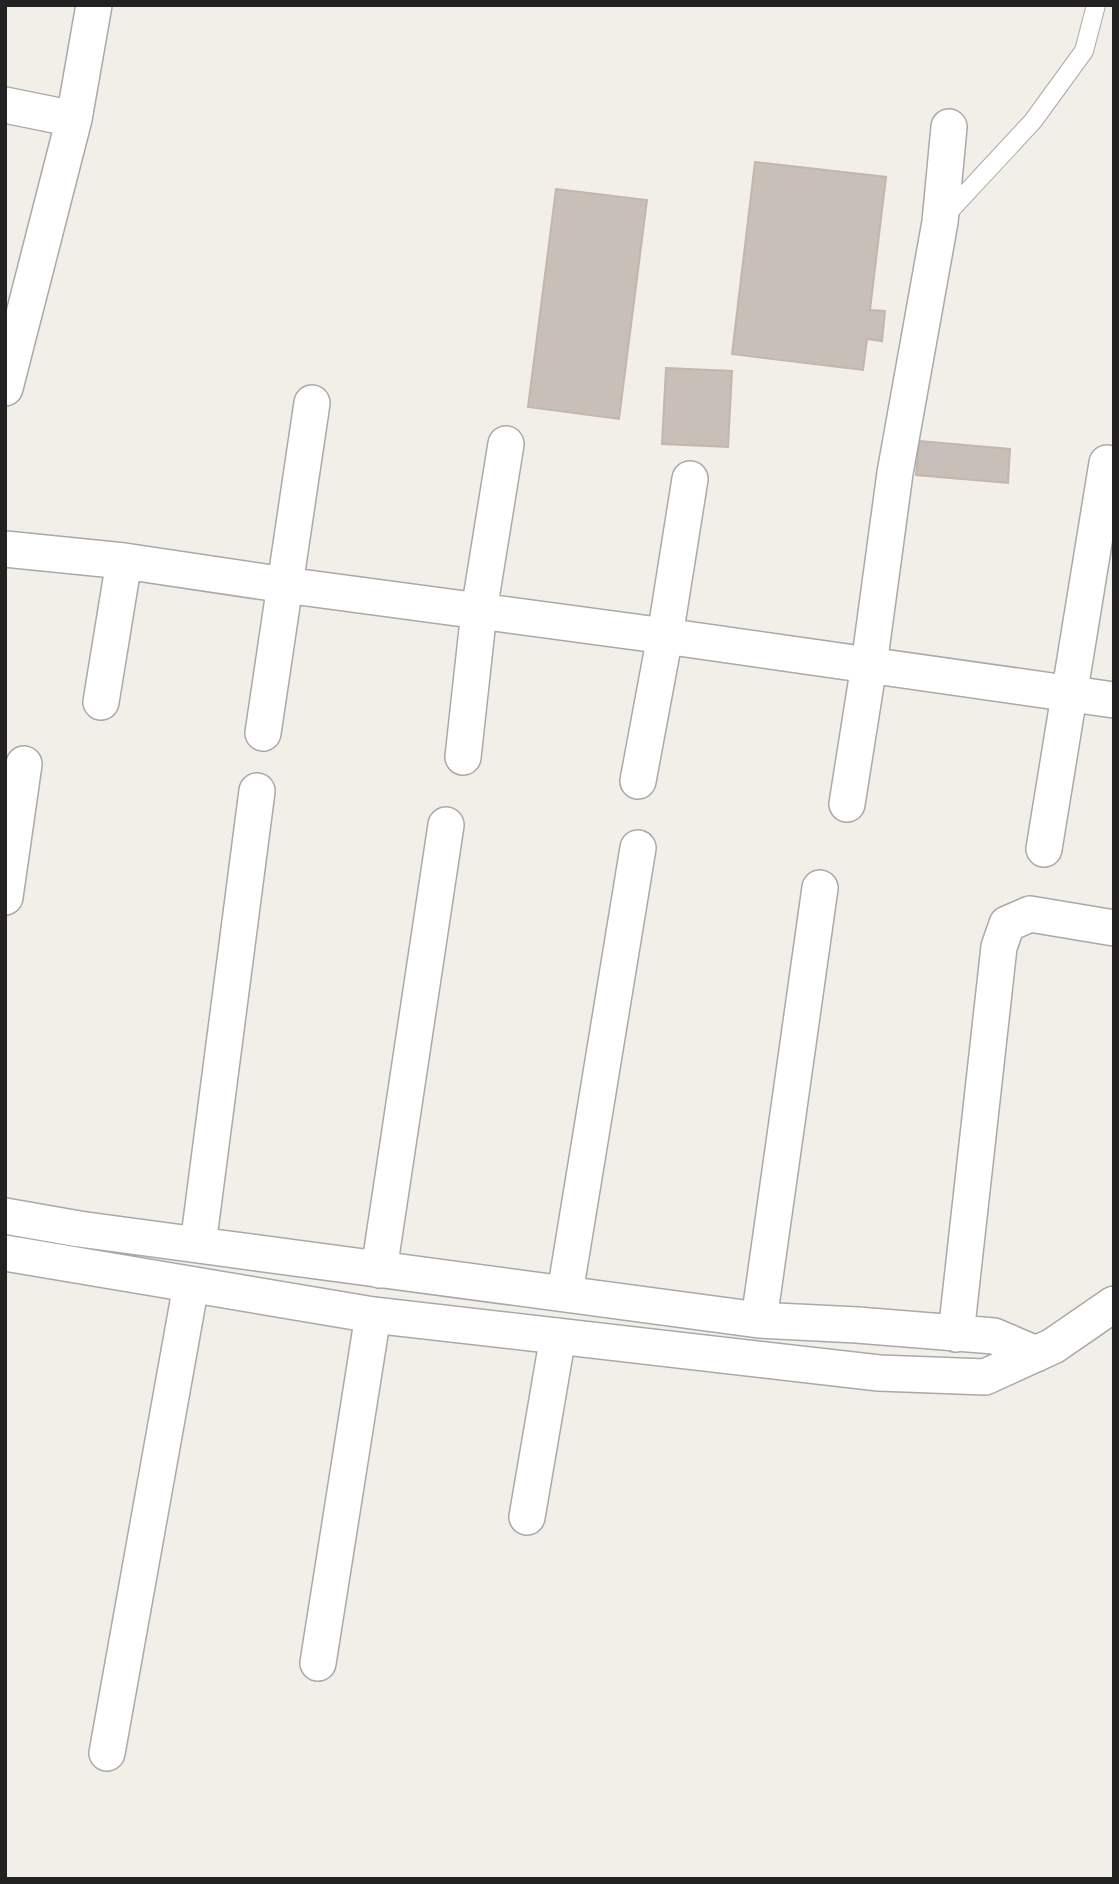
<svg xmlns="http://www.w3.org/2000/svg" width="1119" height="1884" viewBox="0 0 1119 1884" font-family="Montserrat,sans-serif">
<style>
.building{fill:#c7bfb8;stroke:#c4b6ab;stroke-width:2}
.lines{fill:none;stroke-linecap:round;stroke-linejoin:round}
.service-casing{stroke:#a9a9a9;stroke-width:20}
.minor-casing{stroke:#a9a9a9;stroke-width:38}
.service{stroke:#fff;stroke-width:18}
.minor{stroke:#fff;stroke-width:35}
</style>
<rect width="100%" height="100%" fill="#f2efe9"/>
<path class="building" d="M755,162l131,15 -16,133 15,1 -3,30 -15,-2 -4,31 -131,-16z
M556,189l91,11 -28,219 -91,-12z
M666,368l66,3 -4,76 -66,-3z
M919,441l91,8 -2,34 -92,-8z"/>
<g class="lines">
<defs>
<path id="service" d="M943,218l90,-97 51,-70 12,-46"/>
<path id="minor" d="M5,105l69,14
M5,388l69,-269 20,-114
M5,549l119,12 161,24 380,51 449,64
M101,702l23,-141
M263,733l49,-330
M463,757l16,-146 27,-167
M638,781l27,-145 25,-157
M847,804l22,-139 26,-192 45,-251 9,-95
M1044,849l63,-386
M5,897l19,-133
M5,1216l74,13 119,16 561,75 98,5 137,11 42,18
M198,1245l59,-454
M5,1253l368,62 506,58 106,4 68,-31 61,-42
M379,1270l67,-445
M565,1293l73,-445
M759,1320l61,-432
M956,1334l43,-387 8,-23 23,-10 84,14
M527,1517l31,-181
M318,1663l55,-348
M107,1753l84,-468"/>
</defs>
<use href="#service" class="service-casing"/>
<use href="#minor" class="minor-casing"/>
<use href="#service" class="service"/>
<use href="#minor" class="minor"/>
</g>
<rect width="1119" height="1884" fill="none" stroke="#222222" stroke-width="14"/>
</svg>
